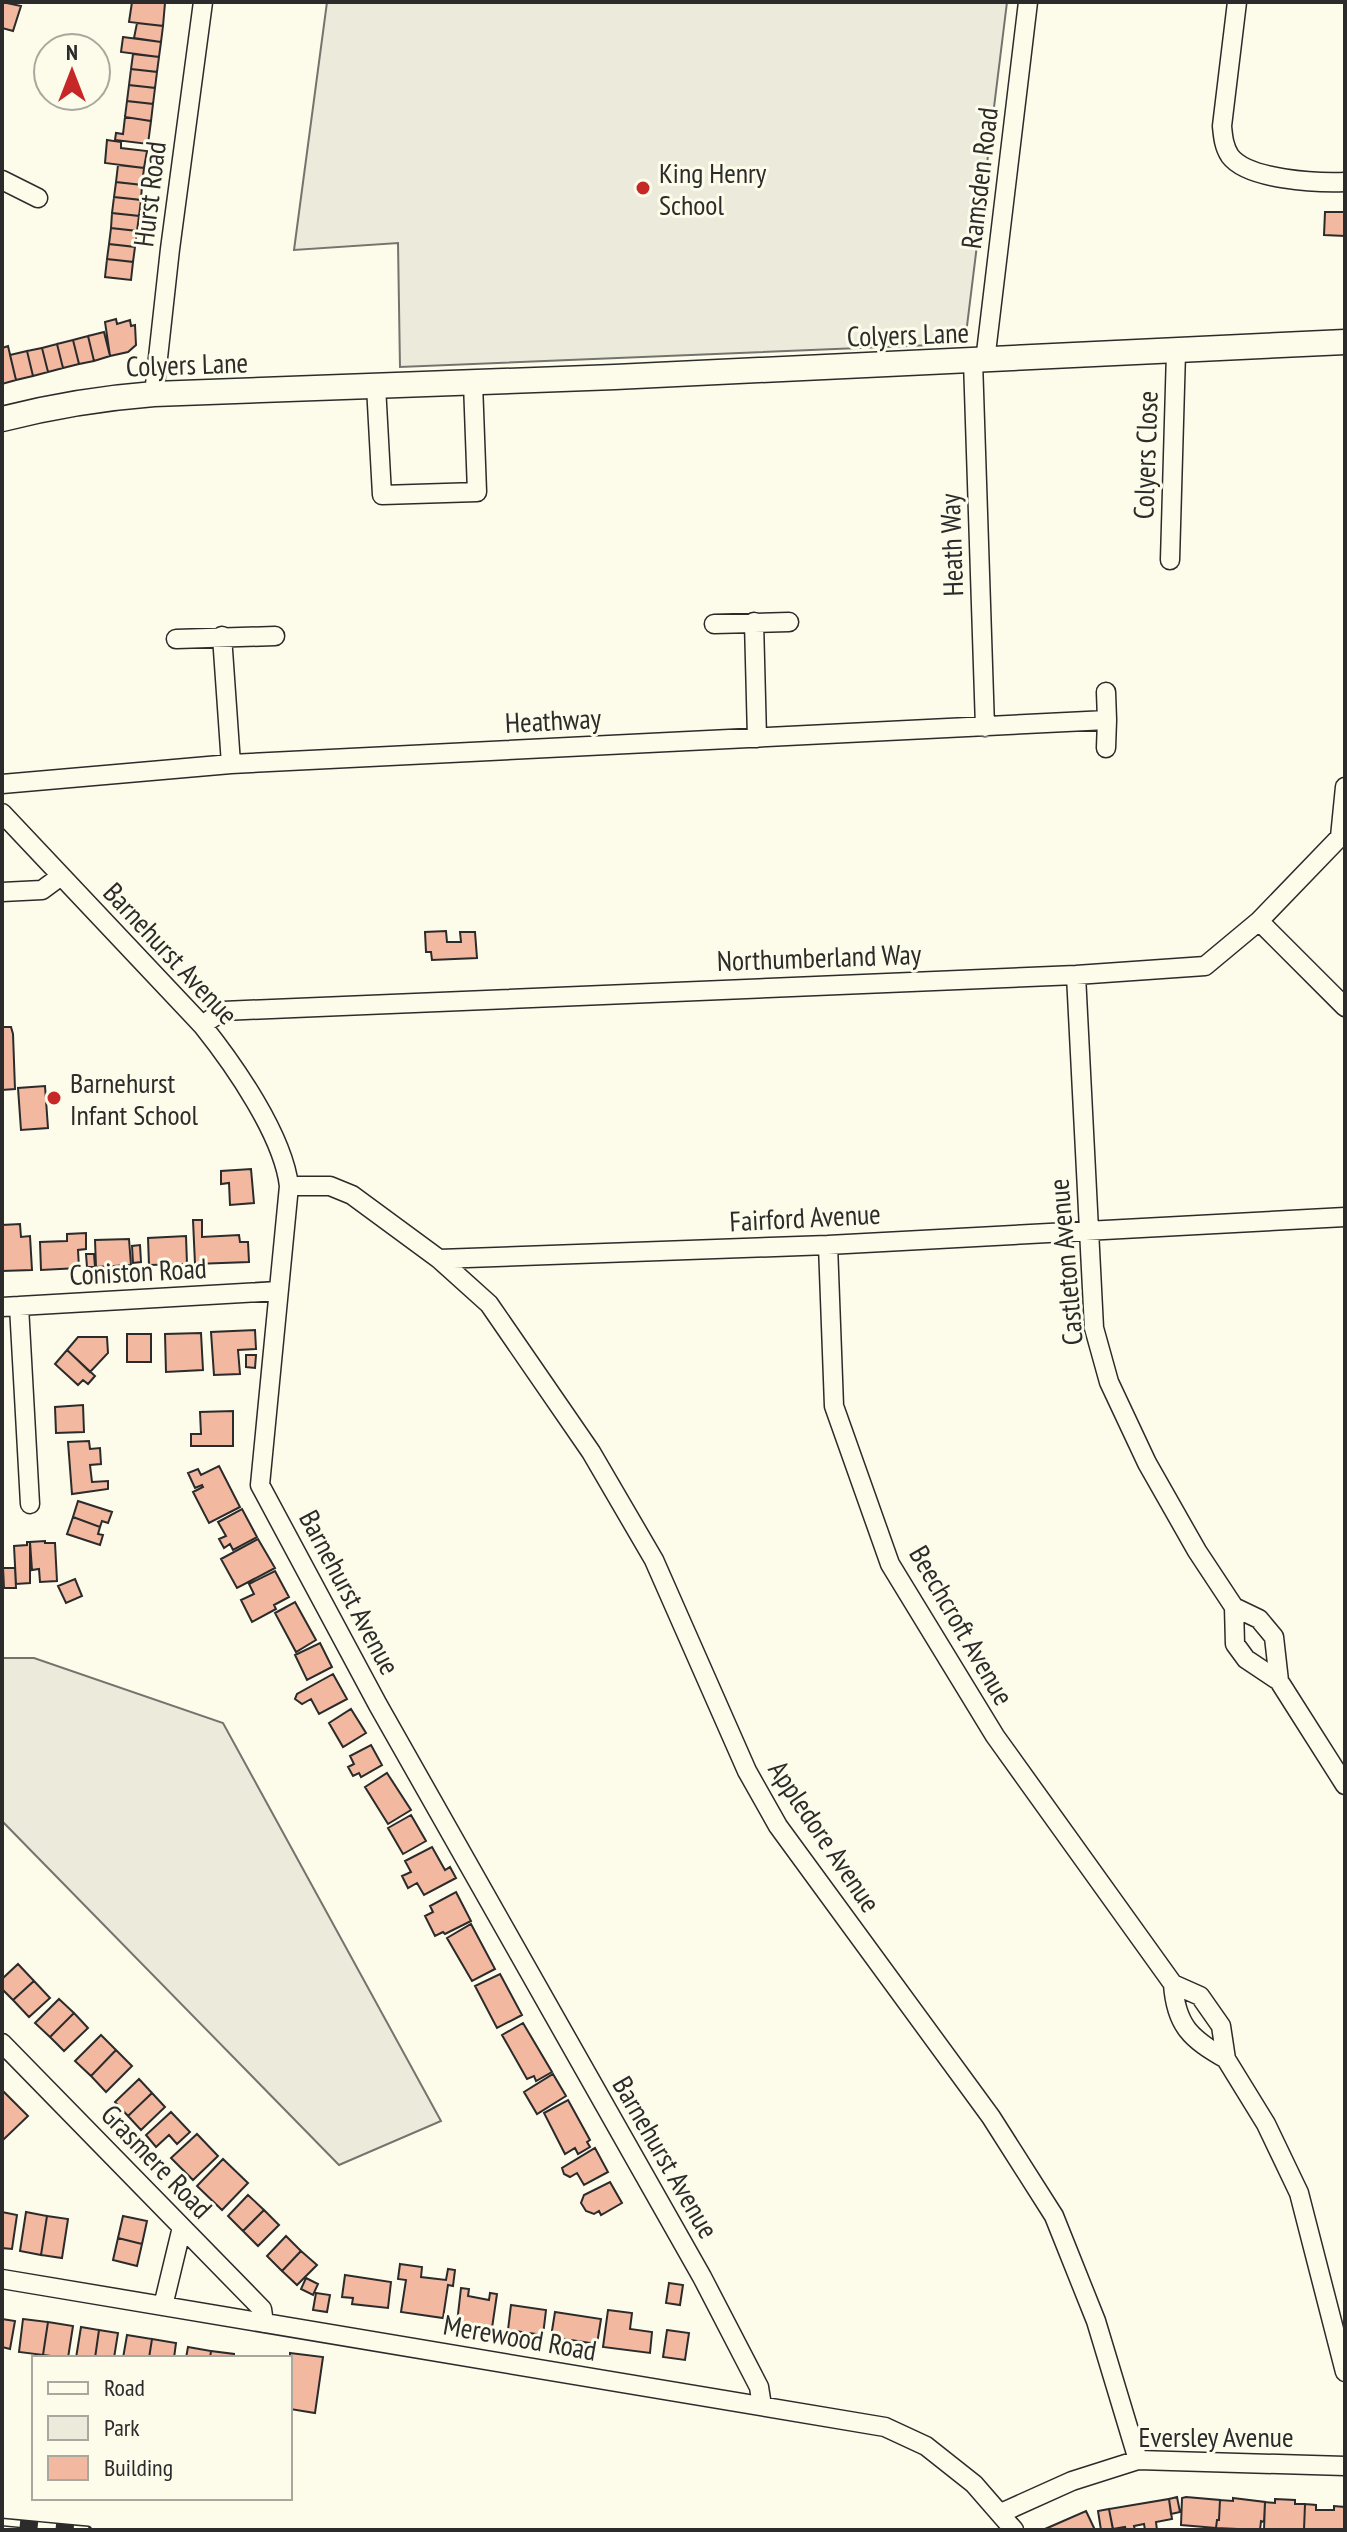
<svg xmlns="http://www.w3.org/2000/svg" width="1347" height="2532" viewBox="0 0 1347 2532" font-family="'PT Sans Narrow',sans-serif">
<style>
.green{fill:#ecebdb;stroke:#74746e;stroke-width:2}
.building{fill:#f2b8a0;stroke:#2b2b2b;stroke-width:2}
.lines{fill:none;stroke-linecap:round;stroke-linejoin:round}
.street-casing{stroke:#2b2b2b;stroke-width:21}
.secondary-casing{stroke:#2b2b2b;stroke-width:27}
.street{stroke:#fdfbea;stroke-width:18}
.secondary{stroke:#fdfbea;stroke-width:24}
.rail-casing{stroke:#2b2b2b;stroke-width:9}
.rail{stroke:#fdfbea;stroke-width:6;stroke-dasharray:18;stroke-linecap:butt}
.poi-dot{fill:#c62828;stroke:#fdfbea;stroke-width:3}
.labels{text-anchor:middle;dominant-baseline:central;stroke-width:6;stroke-linejoin:round;paint-order:stroke}
.poi-label{font-size:28px;fill:#2b2b2b;stroke:#fdfbea;text-anchor:start}
.street-label{font-size:28px;fill:#2b2b2b;stroke:#fdfbea}
</style>
<rect width="100%" height="100%" fill="#fdfbea"/>
<path class="green" d="M327,2h680l-41,332 -9,10 -557,23 -2,-124 -104,7z
M2,1658h32l189,65 218,398 -102,44 -337,-344z"/>
<path class="building" d="M2,2l19,4 -8,25 -11,-3z
M132,2l33,1 -2,23 -34,-4z
M137,23l26,3 -2,16 -27,-4z
M123,37l38,5 -2,15 -38,-5z
M133,54l26,3 -2,15 -26,-3z
M131,69l26,3 -2,16 -26,-3z
M129,85l26,3 -2,16 -26,-3z
M127,101l26,3 -2,17 -26,-4z
M125,117l26,4 -3,23 -33,-4 1,-7 7,1z
M107,140l14,2v6l26,3 -3,17 -39,-5z
M118,165l26,3 -2,17 -26,-3z
M116,182l26,3 -1,15 -27,-3z
M114,197l27,3 -2,16 -27,-3z
M1325,212h20v24l-21,-1z
M112,213l27,3 -2,15 -26,-3z
M111,228l26,3 -2,16 -26,-3z
M109,244l26,3 -2,15 -26,-3z
M107,259l26,3 -2,18 -26,-3z
M116,319l1,5 13,-4 1,6 4,-1 1,20 -8,7 -18,4 -5,-34z
M104,332l6,24 -16,5 -6,-25z
M88,336l6,25 -15,3 -6,-24z
M73,340l6,24 -16,4 -6,-24z
M57,344l6,24 -15,4 -6,-24z
M8,346l8,34 -14,4v-36z
M42,348l6,24 -15,4 -6,-25z
M27,351l6,25 -17,4 -6,-25z
M446,931l1,11h14l-1,-10h15l2,26 -45,2 -1,-8h-5l-1,-20z
M2,1027h9l2,7 2,55 -13,1z
M45,1086l3,42 -27,2 -3,-42z
M251,1169l3,34 -24,2 -1,-22 -8,1v-13z
M193,1220h9v17l37,-2 1,7h8l1,20 -54,2z
M20,1224l1,13 9,-1 2,34 -30,1v-46z
M86,1233v16l-8,1 1,18 -38,2 -1,-28 27,-1v-7z
M186,1236l1,28 -38,1 -1,-27z
M129,1239l2,26 -35,2 -1,-27z
M140,1245l1,17 -8,1 -1,-17z
M86,1254h8l1,13h-8z
M255,1330l1,19 -18,1 2,24 -26,1 -3,-43z
M201,1333l2,37 -37,2 -1,-38z
M127,1334h24v28h-24z
M78,1337h29l1,16 -18,19 -23,-22z
M67,1350l28,26 -7,8 -5,-4 -5,5 -23,-21z
M246,1355h10l-1,13 -9,-1z
M83,1405l1,27 -28,1 -1,-26z
M233,1411v35h-42v-12h10l-1,-22z
M89,1441l1,8 10,-1 1,16 -11,1 2,17 16,-1v8l-36,5 -4,-52z
M219,1466l21,41 -31,16 -16,-31 10,-5 -1,-2 -7,3 -7,-15 10,-4 3,6z
M78,1501l34,11 -4,11 -6,-2 -2,6 -27,-10z
M242,1509l15,28 -24,13 -3,-6 -6,4 -5,-9 7,-3 -8,-14z
M73,1517l27,10 -2,7 5,1 -3,10 -33,-11z
M258,1539l17,29 -38,20 -16,-29z
M45,1541v2h10l2,38 -17,1 -1,-13 -7,1 -2,-28z
M27,1542h3v41l-14,1 -2,-38 13,-1z
M3,1568h12l1,20h-12z
M275,1571l14,26 -15,8 2,4 -24,13 -11,-22 13,-6 -5,-10z
M75,1579l7,17 -16,7 -8,-17z
M295,1602l21,38 -20,12 -21,-39z
M320,1643l12,24 -25,13 -12,-25z
M333,1674l14,25 -28,15 -8,-15 -9,5 -7,-5 2,-5z
M351,1709l15,24 -23,14 -14,-24z
M371,1745l11,20 -21,12 -2,-4 -6,3 -5,-9 6,-3 -4,-8z
M387,1773l24,37 -23,14 -23,-37z
M411,1815l15,26 -23,13 -15,-26z
M432,1847l13,23 5,-3 6,11 -32,17 -7,-12 -9,5 -6,-12 9,-4 -6,-11z
M456,1892l15,29 -26,13 -2,-2 -8,4 -10,-20 8,-4 -3,-6z
M471,1924l24,45 -23,12 -25,-43z
M18,1964l16,17 -21,19 -11,-11v-10z
M500,1974l22,41 -25,13 -22,-42z
M34,1981l16,17 -21,19 -16,-17z
M59,1999l15,14 -24,24 -15,-14z
M74,2013l14,15 -24,23 -14,-14z
M523,2023l29,49 -16,9 -2,-5 -7,3 -25,-44z
M101,2035l15,15 -25,26 -16,-15z
M116,2050l16,16 -26,26 -15,-16z
M553,2074l13,22 -29,18 -13,-22z
M139,2079l13,14 -24,23 -13,-14z
M2,2090l26,26 -26,25z
M152,2093l13,14 -24,23 -13,-14z
M568,2100l22,40 -3,2 3,5 -12,7 -3,-6 -10,6 -21,-41z
M171,2112l19,20 -13,12 -8,-9 -13,12 -10,-12z
M197,2134l21,22 -25,24 -22,-22z
M595,2148l13,24 -24,13 -7,-12 -7,4 -6,-3 -2,-6z
M223,2159l25,24 -26,27 -25,-24z
M610,2182l12,21 -21,12 -2,-4 -5,3 -8,-3 -5,-8 3,-8z
M248,2195l16,15 -21,21 -15,-15z
M264,2210l15,15 -21,21 -15,-15z
M2,2212l15,3 -5,34 -10,-1z
M26,2212l21,4 -6,39 -21,-4z
M47,2216l21,3 -6,39 -21,-3z
M123,2216l24,5 -5,23 -24,-6z
M286,2236l15,15 -19,20 -15,-15z
M118,2238l24,6 -5,22 -24,-6z
M301,2251l16,14 -20,20 -15,-14z
M400,2264l22,3 -1,10 25,3 2,-11 7,1 -2,16 -5,-1 -5,33 -42,-6 5,-32 -8,-1z
M345,2275l46,7 -3,26 -36,-4 1,-6 -11,-1z
M306,2278l12,6 -5,11 -12,-6z
M669,2283l14,2 -3,20 -14,-2z
M461,2288l8,1 -1,7 21,4 1,-7 7,1 -5,34 -35,-5z
M316,2293l14,2 -3,17 -14,-2z
M511,2305l35,5 -3,25 -35,-5z
M608,2310l24,3 -2,16 22,3 -2,21 -47,-6z
M555,2312l46,7 -4,25 -46,-7z
M2,2319l13,2 -5,28 -8,-2z
M23,2319l25,3 -5,33 -24,-3z
M48,2322l25,4 -5,32 -25,-3z
M81,2327l18,3 -4,28h-19z
M99,2330l19,3 -4,25h-19z
M667,2330l22,3 -4,27 -22,-3z
M127,2335l25,4 -3,19h-26z
M152,2339l24,4 -2,15h-25z
M188,2347l23,4 -1,7h-24z
M211,2351l23,3v4h-24z
M290,2353l33,4 -8,56 -25,-4z
M1177,2497l3,15 -9,2 -2,-15z
M1186,2497l34,3 -1,20h-2l-1,8 -35,-3 1,-27z
M1233,2498l32,4 -1,20 -3,-1 -1,9 -44,-2 1,-8h2l1,-20 13,1z
M1169,2499l3,20 -16,3 1,8h-12l-1,-6 -10,2 1,4h-9l-1,-3 -12,2 -4,-20z
M1275,2499l20,1v4h10l-1,26h-40l1,-28 10,1z
M1305,2504l11,1v5h18v-4l11,1v23h-41z
M1109,2509l4,21h-12l-3,-19z
M1086,2511l9,19 -50,-1z"/>
<g class="lines">
<defs>
<path id="street" d="M1237,2l-15,124c1,11 2,21 8,30 18,24 87,27 115,26
M2,180l36,18
M973,361l12,366
M985,361l43,-359
M376,386l6,109 95,-3 -4,-109
M154,394l16,-145 33,-247
M1170,560l6,-208
M754,622l3,116
M714,624l75,-2
M222,636l9,128
M176,639l99,-3
M1106,692l1,28
M2,784l229,-20 876,-44 -1,28
M2,813l200,212c32,40 81,110 87,161l-29,299 118,220 324,572 57,110 3,19
M2,892l40,-2 19,-14
M1259,921l86,86
M1076,975l18,353 15,54 38,81 50,88 37,56 25,12 15,18 5,44
M202,1025l21,-14 853,-36 129,-9 54,-45 81,-84 5,-50
M289,1186h41l22,9 87,64 389,-14 517,-28
M828,1245l6,161 56,158 105,172 178,248 27,12 21,30 5,33 40,65 33,69 46,179
M439,1259l50,45 102,148 63,108 93,211 31,55 213,291 63,99 42,105 42,139
M19,1306l11,198
M2,1307l276,-16
M1234,1607l1,37 11,15 33,22 66,104
M1173,1984c3,42 18,55 53,75
M2,2043l260,266 2,14
M2,2279l883,148 41,19 48,38 40,46
M163,2306l19,-79
M1001,2513l71,-32 66,-21 207,6"/>
<path id="secondary" d="M2,419c51,-13 100,-21 152,-25l461,-17 730,-35"/>
</defs>
<use href="#street" class="street-casing"/>
<use href="#secondary" class="secondary-casing"/>
<use href="#street" class="street"/>
<use href="#secondary" class="secondary"/>
<defs>
<path id="rail" d="M2,2522l86,8"/>
</defs>
<use href="#rail" class="rail-casing"/>
<use href="#rail" class="rail"/>
</g>
<g class="poi-dot">
<circle cx="643" cy="188" r="8"/>
<circle cx="54" cy="1098" r="8"/>
</g>
<g class="labels">
<g class="poi-label">
<text x="659" y="172">King Henry<tspan x="659" dy="32">School</tspan></text>
<text x="70" y="1082">Barnehurst<tspan x="70" dy="32">Infant School</tspan></text>
</g>
<g class="street-label">
<text transform="translate(979 178) rotate(-83)">Ramsden Road</text>
<text transform="translate(149 194) rotate(-83)">Hurst Road</text>
<text transform="translate(908 334) rotate(-2)">Colyers Lane</text>
<text transform="translate(187 364) rotate(-2)">Colyers Lane</text>
<text transform="translate(1145 455) rotate(-88)">Colyers Close</text>
<text transform="translate(951 545) rotate(-92)">Heath Way</text>
<text transform="translate(553 720) rotate(-3)">Heathway</text>
<text transform="translate(171 953) rotate(47)">Barnehurst Avenue</text>
<text transform="translate(819 957) rotate(-2)">Northumberland Way</text>
<text transform="translate(805 1217) rotate(-3)">Fairford Avenue</text>
<text transform="translate(1065 1262) rotate(-95)">Castleton Avenue</text>
<text transform="translate(138 1271) rotate(-3)">Coniston Road</text>
<text transform="translate(350 1592) rotate(62)">Barnehurst Avenue</text>
<text transform="translate(962 1625) rotate(60)">Beechcroft Avenue</text>
<text transform="translate(825 1836) rotate(56)">Appledore Avenue</text>
<text transform="translate(666 2157) rotate(60)">Barnehurst Avenue</text>
<text transform="translate(157 2161) rotate(46)">Grasmere Road</text>
<text transform="translate(520 2337) rotate(10)">Merewood Road</text>
<text x="1216" y="2436">Eversley Avenue</text>
</g>
</g>
<rect width="1347" height="2532" fill="none" stroke="#2b2b2b" stroke-width="8"/>
<rect x="32" y="2356" width="260" height="144" fill="#fdfbea" stroke="#a9a89e" stroke-width="2"/>
<rect x="48" y="2382" width="40" height="12" fill="#fdfbea" stroke="#a9a89e" stroke-width="2"/>
<text x="104" y="2396" font-size="24" fill="#2b2b2b">Road</text>
<rect x="48" y="2416" width="40" height="24" fill="#ecebdb" stroke="#a9a89e" stroke-width="2"/>
<text x="104" y="2436" font-size="24" fill="#2b2b2b">Park</text>
<rect x="48" y="2456" width="40" height="24" fill="#f2b8a0" stroke="#a9a89e" stroke-width="2"/>
<text x="104" y="2476" font-size="24" fill="#2b2b2b">Building</text>
<g transform="translate(72 72)"><circle r="38" fill="#fdfbea" stroke="#a9a89e" stroke-width="2"/>
<path d="M0-6L14 30L0 20L-14 30Z" fill="#c62828"/>
<text y="-12" font-size="22" font-weight="bold" text-anchor="middle" fill="#2b2b2b">N</text>
</g>
</svg>
